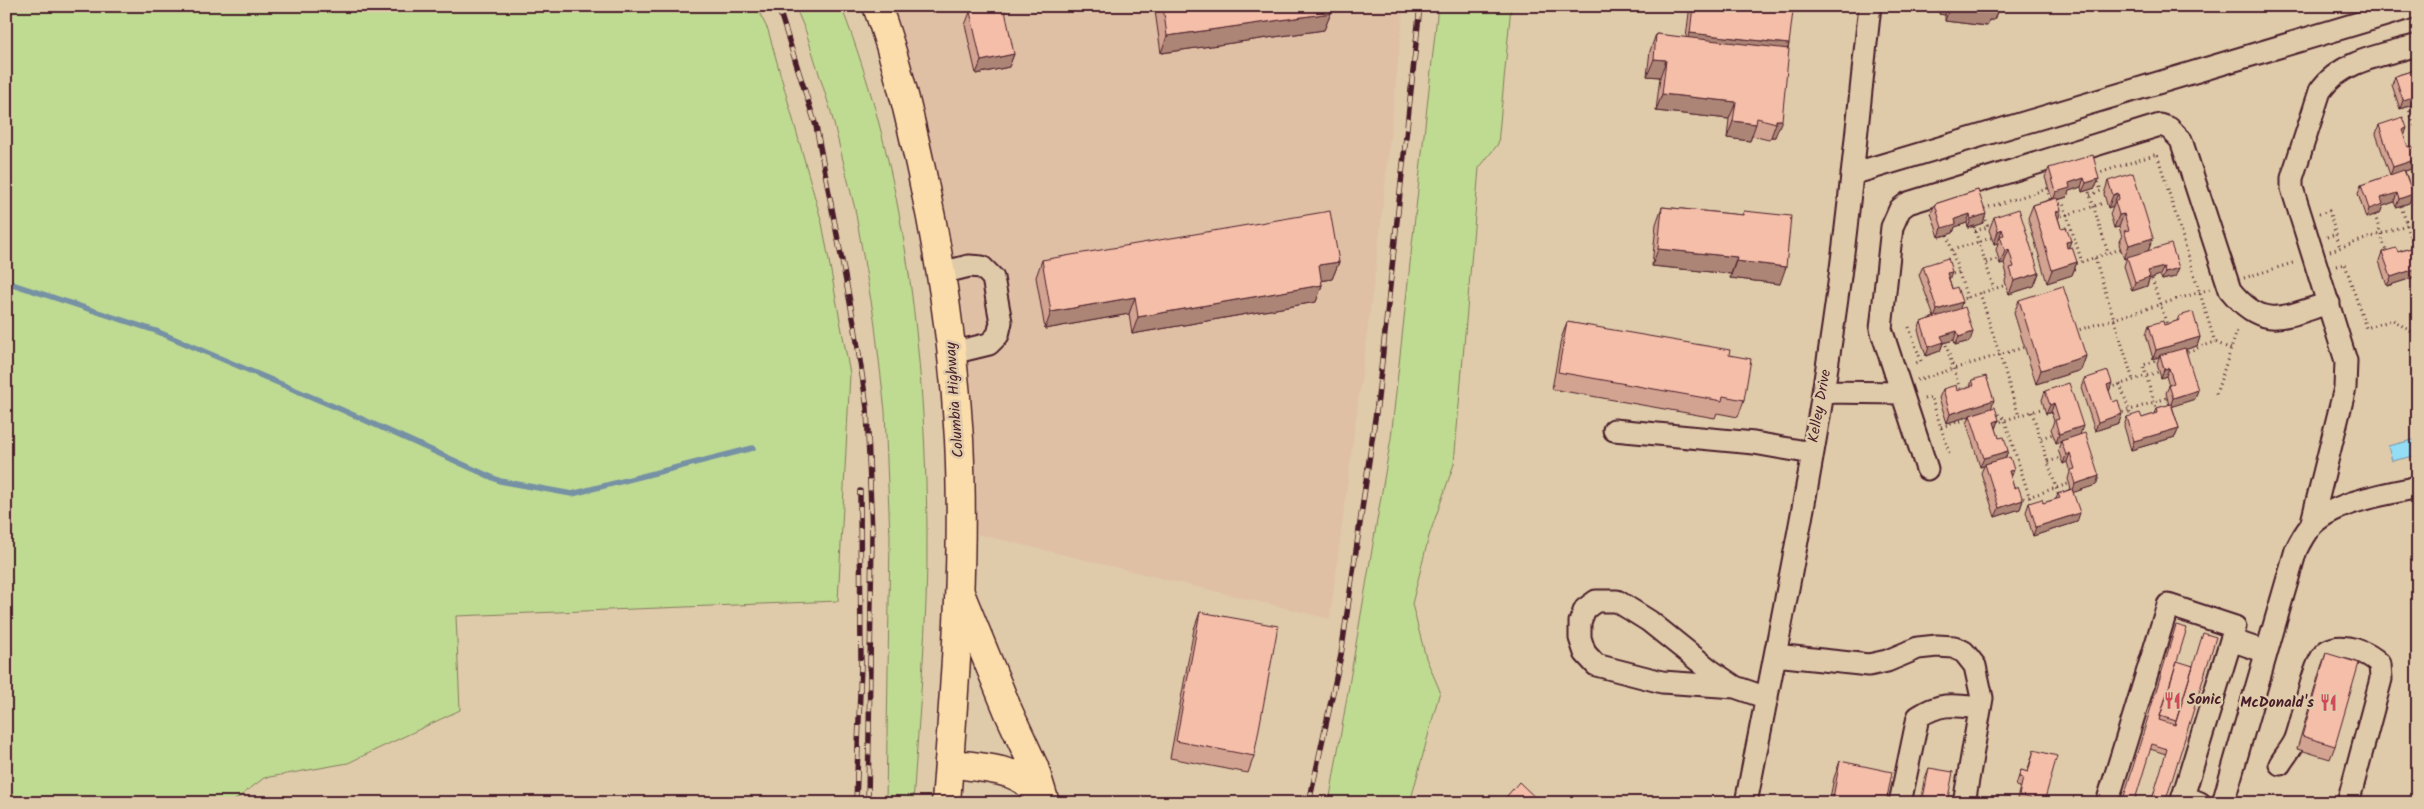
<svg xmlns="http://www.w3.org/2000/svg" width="2424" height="809" viewBox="0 0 2424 809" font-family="Kalam,sans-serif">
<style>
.built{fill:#e0c0a5}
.green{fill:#bfda91;stroke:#847c5e}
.water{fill:#93ddf5;stroke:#7691a4}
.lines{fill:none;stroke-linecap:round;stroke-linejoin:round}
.stream{stroke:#7691a4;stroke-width:5.5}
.minor-casing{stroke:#4a1f2b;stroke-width:25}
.major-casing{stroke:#4a1f2b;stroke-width:31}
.highway-casing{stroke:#4a1f2b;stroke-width:31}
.path{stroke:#4a1f2b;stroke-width:3;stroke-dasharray:1 4;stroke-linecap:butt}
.minor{stroke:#dfcbaa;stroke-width:21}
.major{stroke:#fbddab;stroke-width:28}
.highway{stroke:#fbddab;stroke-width:28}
.rail-casing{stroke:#4a1f2b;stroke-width:5.5}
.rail{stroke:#dfcbaa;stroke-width:4;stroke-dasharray:11;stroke-linecap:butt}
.wall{fill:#d3a391;stroke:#4a1f2b}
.shaded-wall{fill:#ac8576;stroke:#4a1f2b}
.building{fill:#f5bea9;stroke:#4a1f2b}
.labels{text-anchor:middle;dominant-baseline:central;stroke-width:5;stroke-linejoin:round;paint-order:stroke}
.street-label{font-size:15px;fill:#4a1f2b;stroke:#dfcbaa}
.poi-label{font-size:15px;font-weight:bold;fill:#4a1f2b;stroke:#dfcbaa;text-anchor:start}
</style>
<rect width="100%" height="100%" fill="#dfcbaa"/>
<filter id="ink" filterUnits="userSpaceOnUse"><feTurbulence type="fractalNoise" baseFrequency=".02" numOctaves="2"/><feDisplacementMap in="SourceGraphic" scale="10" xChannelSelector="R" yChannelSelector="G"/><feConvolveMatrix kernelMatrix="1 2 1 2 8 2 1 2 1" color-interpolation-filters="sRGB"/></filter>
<g filter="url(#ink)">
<path class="built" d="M887,6h517l-25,236 -49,377 -353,-85 -5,-141 -11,-96 -10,-58 -28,-120z"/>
<path class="green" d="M6,6h750l12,24 54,193 28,151 -12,227 -382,15 4,94 -112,53 -84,15 -33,25h-225z
M795,6h46c65,167 84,348 86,525 1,91 -8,182 -14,272h-27l4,-266 -5,-126 -11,-93 -19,-109 -24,-97 -25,-80z
M1438,6h73l-13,138 -19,24 -25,296 -25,72 -17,68 14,54 14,33 -30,112h-81l62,-365z"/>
<path class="water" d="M2417,439l1,16 -26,6 -4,-15z"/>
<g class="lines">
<path class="stream" d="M6,282l150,49 184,78 160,72 72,13 181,-46"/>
<defs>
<path id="minor" d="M1852,174l564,-168
M941,273l28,-7 13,1 11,11 8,44 -3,13 -9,9 -37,9
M1823,392l79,1
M1614,430l140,13 58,10
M1927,469l-46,-140 11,-102 8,-18 8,-6 252,-78 9,3 12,12 49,150c34,42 55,26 99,13
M2311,526l34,-138 1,-27 -54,-173v-10l28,-87c21,-31 64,-36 98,-46
M2231,640l35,12
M1775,655l94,10 18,-4 31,-13 19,-2 17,1 10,5 11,14 7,32 -18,105
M1735,687l-25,-17 -61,-49 -32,-20h-21l-11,8 -5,13v16l5,15 11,12 66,17 73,5 32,11
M2280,764c5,-8 11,-15 15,-23 8,-18 18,-81 32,-90 16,-10 42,2 53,13l1,15 -33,124
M2183,796l17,7
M1746,803c34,-175 71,-350 94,-527 12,-90 20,-180 30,-270
M1900,803l18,-86c23,-15 36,-12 62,-9
M2107,803l61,-198 67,22 -54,176
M2223,803l73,-253c4,-8 8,-16 14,-23 21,-25 77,-33 108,-40"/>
<path id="major" d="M877,6c20,55 33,112 45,168 19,87 32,176 37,265 6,122 -4,242 -13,364"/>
<path id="highway" d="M960,593l49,120 25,54 11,36
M949,763c36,6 73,3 94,37"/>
</defs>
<use href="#minor" class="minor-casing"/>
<use href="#major" class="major-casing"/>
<use href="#highway" class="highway-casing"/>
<path class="path" d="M2408,106l10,31
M2089,192l19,61
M2090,195l11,-4 -5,-17 61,-20 58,188
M2055,205l8,-2 19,59
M2401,206l13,41
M2319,214l10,-3 11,37
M2375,215l12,40
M2057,218l47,-15
M1974,227l20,62
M1975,231l13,-4 -6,-18 65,-20 4,14
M1947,235l20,63
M2327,237l9,-3
M1952,250l39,-12
M2330,251l88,-30
M2095,258l38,122
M1986,263l11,-4
M2072,265l49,-16
M2336,266l9,-2 21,64 27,-8 25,16
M1948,275l11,-3
M2244,278l52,-16
M2152,279l16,49
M1980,293l39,123
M1959,300l47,-15
M1909,327l12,34 -8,3
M2075,331l135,-42
M1946,345l15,47
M2183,353l32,-11 16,7
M1917,380l108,-33
M2120,384l12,35
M2109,388l49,-16
M2216,394l21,-63
M1924,399l7,-2 19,58
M2157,411l-14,-46 17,-5
M1994,412l10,6 28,87
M2032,412l27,85
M2118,414l49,-16
M1996,423l48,-15
M1941,427l30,-9
M2041,438l12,-4
M2048,462l12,-4
M2019,500l49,-16"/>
<use href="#minor" class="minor"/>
<use href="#major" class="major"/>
<use href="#highway" class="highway"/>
<defs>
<path id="rail" d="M778,6l38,120 39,202 12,80 5,126 -4,269
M856,803l5,-139 -1,-173
M1309,803l32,-148 37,-257 42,-392"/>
</defs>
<use href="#rail" class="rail-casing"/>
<use href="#rail" class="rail"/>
</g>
<path class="wall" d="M1157,6h173l1,7 -7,17 -163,23 -6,-42z
M1691,6h57l41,38 -1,5 -13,88h-4l-2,3 -17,-4 -2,5 -23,-3 2,-19 -73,-8 4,-34 -13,-1 3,-25 6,-17 30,4 3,-25z
M1940,6h59l-5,14h-5l-2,6 -42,-5v-6l-6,-1z
M970,12l44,42 -5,13 -33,7 -11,-49z
M2418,69v29h-2l-2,6 -14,5 -8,-24 3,-9z
M2379,125l25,11 10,32 -9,3 8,23 -4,9 -13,4 -2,-5 -11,4 -3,7 -14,5 -8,-24 3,-9 29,-10 -14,-41z
M2049,168l50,11 -4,9 -13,4 -1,-5 -12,4 -2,6 -9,3v18l3,10 10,13 -3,7 9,14 -5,13 -25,8 -19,-65 5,-13 19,-6 -7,-22z
M2108,181l45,57 -5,13 27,26 -13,3 -2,-5 -11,4 -2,7 -15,5 -8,-25 3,-9 -3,2 -5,-15 3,-7 -3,-10 -5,1 -4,-14 3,-8 -5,2 -4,-14z
M1978,190l5,33 -15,5 -1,-5 -12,4 -2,6 -14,4 -8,-24 4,-9z
M1662,207l80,8 2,-4 36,73 -50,-6 1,-4 -79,-8 4,-42z
M1994,217l45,56 -5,13 -25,8 -4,-13 2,-6 -3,-12 -4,1 -4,-14 2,-7 -4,1 -5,-14z
M2418,241v35l-31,10 -8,-25 3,-9h16l13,-4 1,-5z
M1042,260l297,2 -7,17 -11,2 1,4 -6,17 -184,32 -3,-20 -84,15 -9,-52z
M1923,266l26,13 21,62 -15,4 -1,-5 -11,3 -3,8 -14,5 -8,-26 3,-8 13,-5 -15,-42z
M2019,300l67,56 -5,14 -45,14 -22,-71z
M2179,316l21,21 -3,9 -11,3 9,50 -23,7 7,22 -4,9 -44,13 -7,-24 3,-9 15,1 13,-4 2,-6 12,-3 -3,-12 3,-7 -3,-10 -5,2 -4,-14 2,-7 -6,2 -7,-25 3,-9h15l13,-4z
M1567,322l162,33 15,45 -6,17 -21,-4 -2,5 -163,-29 9,-50z
M2084,379l25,12 10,32 -24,8 -14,-43z
M1972,380l27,40 -3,9 3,9 9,13 -3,7 9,30 9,12 -3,9 -25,8 -14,-44 3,-7 -4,1 -13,-43 3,-8 -23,7 -8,-25 4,-9 14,2 13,-4z
M2045,391l35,44 19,41 -3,9 -23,7 4,30 -44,14 -7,-24 3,-9h14l13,-4 2,-5 13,-5 -3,-10 2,-7 -3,-10 -4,2 -5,-14 3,-9 -5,2 -5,-14 3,-8 -3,-9 -5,2 -4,-14z
M1200,612l54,144 -6,17 -78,-15 24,-129z
M2326,653l9,93 -5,13 -33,-10 24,-82z
M2176,664l17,2 -27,88 -16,-5z
M2418,708v17l-5,-2z
M2034,750l10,52v1h-28l4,-16 -4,-1 2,-7 3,-9 6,2z
M1840,761l46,42h-57l5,-25z
M1929,768l18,35h-27l4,-22z"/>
<path class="shaded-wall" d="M1942,6h6l-3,9 -6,-1z
M1950,6h49l-5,14h-5l-2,6 -42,-5z
M1331,13l-7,17 -163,23 6,-17z
M1690,33l99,11 -4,13 -100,-11z
M1014,54l-5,13 -33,7 5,-13z
M1654,59l12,1 -6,17 -13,-1z
M2418,90v8h-2l-2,6 -14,5 3,-9 13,-9z
M1662,94l74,8 -7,17 -73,-8z
M1776,120h6l-7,17h-4l5,-14z
M1733,121l23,3 -6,17 -23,-3z
M2407,128l-3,9 -2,-7z
M2417,159l-3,9 -24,8 3,-9z
M2084,178l-3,9 -12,4 -2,6 -14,4 3,-9 13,-9z
M2099,179l-4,9 -13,4 4,-9z
M2118,193l-5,13 -5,2 5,-13z
M2397,193l-3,9 -11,4 -3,7 -14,5 3,-9 12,-11z
M2413,194l-4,9 -13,4 3,-8z
M2061,210l-4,14 -1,-12z
M1970,214l-3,9 -12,4 -2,6 -14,4 3,-9 13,-9z
M1986,214l-3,9 -15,5 3,-9z
M2124,214l-5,13 -5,1 5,-13z
M2002,229l-4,14 -4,1 4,-13z
M2153,238l-5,13 -24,8 5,-14z
M2071,241l-5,13v-12z
M1658,249l79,8 -6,17 -79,-8z
M2009,250l-5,13 -4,1 5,-13z
M1736,261l50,6 -6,17 -50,-6z
M1339,262l-7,17 -19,3 6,-17z
M2077,262l-5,13 -25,8 5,-13z
M2164,267l-4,8 -11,4 -2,7 -15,5 3,-9 13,-11z
M2179,268l-4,9 -13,3 3,-8z
M2418,268v8l-31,10 4,-9z
M1952,272l-3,8 -2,-7z
M2039,273l-5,13 -25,8 5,-13z
M1322,285l-6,17 -184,32 6,-17z
M1135,297l-6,17 -84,15 6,-17z
M1962,302l-3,9 -25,8 3,-9z
M1957,331l-3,9 -11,3 -3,8 -14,5 3,-9 12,-11z
M1973,332l-3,9 -15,4 4,-8z
M2200,337l-3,9 -37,11v-2l-1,2 -6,2 3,-9z
M2086,356l-5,14 -45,14 5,-14z
M2169,368l-3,8 -5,2 3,-9z
M2112,383l-3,9 -2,-7z
M2198,390l-3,9 -25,8 3,-9z
M1994,400l-3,9 -21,6v1l-23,7 3,-9z
M2054,403l-3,9 -5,2 4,-9z
M2122,414l-3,9 -24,8 3,-9z
M1999,420l-3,9 -2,-7z
M2083,426l-3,9 -24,8 3,-9z
M2179,428l-4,9 -44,13 3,-9z
M2008,451l-3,8 -20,5 -1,2 -4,1 4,-9z
M2070,453l-3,9 -4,2 3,-9z
M2014,470l-3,8 -2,-7z
M2099,476l-3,9 -24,8 3,-9z
M2023,500l-3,9 -25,8 4,-9z
M2080,513l-3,9 -44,14 3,-9z"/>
<path class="building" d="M996,6h8l10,48 -33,7 -11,-49z
M1163,6h167l1,7 -164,23z
M1693,6h55l45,5 -4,33 -99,-11z
M1656,34l133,15 -7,71h-6v3l-19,-5 -1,6 -23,-3 3,-19 -74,-8 4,-34 -12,-1z
M2418,69v21l-2,1 1,4 -14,5 -8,-24z
M2403,117l4,11 -5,2 6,17 5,-1 4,13 -24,8 -14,-42z
M2093,155l6,24 -13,4 -2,-5 -15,5 1,5 -14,4 -7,-24z
M2404,170l9,24 -14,5 -2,-6 -16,5 2,6 -14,5 -8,-24z
M2133,173l20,65 -24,7 -5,-14 5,-1 -5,-16 -5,1 -4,-14 4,-2 -1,-6 -5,2 -5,-14z
M1978,190l8,24 -15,5 -1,-5 -15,5 1,5 -14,4 -7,-24z
M2057,198l4,12 -5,2 5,16 5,-1 5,14 -5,1 1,6 5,-1 5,15 -25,8 -19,-65z
M1662,207l81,8 1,-4 47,5 -5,51 -50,-6 1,-4 -79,-8z
M2019,209l20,64 -25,8 -4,-13 4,-1 -5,-17 -4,1 -5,-15 4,-1 -2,-6 -4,2 -4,-14z
M1330,211l9,51 -20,3 3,20 -184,32 -3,-20 -84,15 -9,-52z
M2418,241v27l-27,9 -9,-25 14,-4 2,4 16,-5 -2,-4z
M2171,244l8,24 -14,4 -1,-5 -16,4 2,6 -15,5 -8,-25z
M1948,258l4,14 -5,1 5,16 5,-2 5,15 -25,8 -14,-44z
M2063,286l23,70 -45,14 -22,-70z
M1965,307l8,25 -14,5 -2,-6 -16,5 3,6 -15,5 -8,-25z
M2193,312l7,25 -44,13 -7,-25 14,-4 1,4 16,-5 -1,-4z
M1567,322l163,28 -1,5 22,4 -7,41 -21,-4 -1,5 -164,-29z
M2185,348l13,42 -25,8 -4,-13 5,-2 -5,-15 -5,1 -4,-14z
M2108,371l4,12 -5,2 6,17 5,-2 4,14 -24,8 -14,-43z
M1986,376l8,24 -44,14 -7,-25 13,-4 1,6 17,-6 -2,-5z
M2069,383l14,43 -24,8 -4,-14 4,-1 -5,-16 -4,2 -5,-14z
M2171,404l8,24 -45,13 -7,-24 13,-4 2,5 16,-5 -1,-5z
M1995,407l4,13 -5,2 5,16 5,-1 4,14 -24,7 -14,-43z
M2085,433l14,43 -24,8 -4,-14 4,-1 -5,-16 -4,2 -5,-14z
M2010,457l4,13 -5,1 5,17 4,-2 5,14 -24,8 -14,-44z
M2072,489l8,24 -44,14 -7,-24 13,-4 1,4 17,-5 -2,-4z
M1200,612l78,14 -24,130 -78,-15z
M2176,625l11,3 -28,92 16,5 28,-92 13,4 -51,166h-14l16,-54 -15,-5 -18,59h-12z
M2326,653l33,10 -24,83 -33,-10z
M2177,661l16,5 -17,55 -16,-5z
M2034,750l23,6 -13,46 -25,-7 4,-17 -4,-1 2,-7 7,2z
M1840,761l52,11 -6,31h-54z
M1929,768l24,4 -6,31h-25z
M1519,782l22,21h-40z"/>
</g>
<defs>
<symbol id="restaurant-bare" viewBox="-9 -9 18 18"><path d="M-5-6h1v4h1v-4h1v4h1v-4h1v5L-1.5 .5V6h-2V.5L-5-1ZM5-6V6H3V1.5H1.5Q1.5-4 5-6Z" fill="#d1495b" stroke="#dfcbaa" stroke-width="2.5" paint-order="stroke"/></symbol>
</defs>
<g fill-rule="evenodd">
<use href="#restaurant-bare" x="2160" y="688" width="25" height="25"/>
<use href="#restaurant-bare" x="2316" y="690" width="25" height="25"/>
</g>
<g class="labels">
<g class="street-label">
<text transform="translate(955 400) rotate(-94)">Columbia Highway</text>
<text transform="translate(1820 406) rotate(-80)">Kelley Drive</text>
</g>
<g class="poi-label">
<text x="2187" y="700">Sonic</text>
<text x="2314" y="703" text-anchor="end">McDonald's</text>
</g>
</g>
<rect width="2424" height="809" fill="none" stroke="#dfcbaa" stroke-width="25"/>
<rect x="12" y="12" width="2399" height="784" fill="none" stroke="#4a1f2b" stroke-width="2" filter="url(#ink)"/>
</svg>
